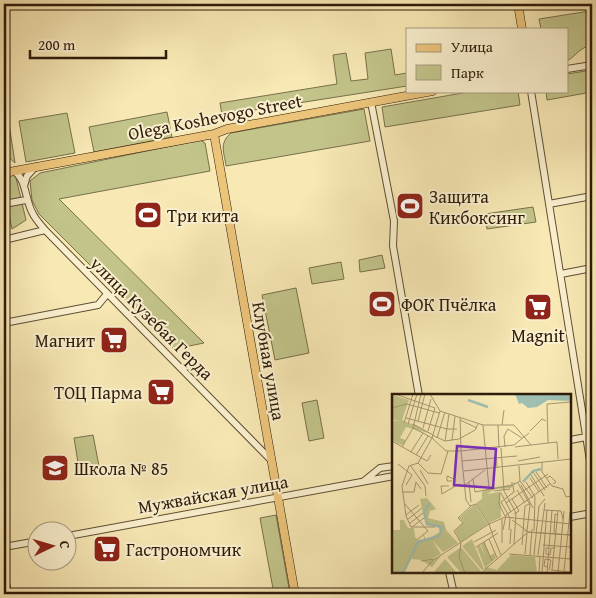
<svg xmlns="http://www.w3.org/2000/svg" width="596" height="598" viewBox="0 0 596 598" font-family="'Gentium Book Plus',serif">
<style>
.green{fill:#c2c48a;stroke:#78704a}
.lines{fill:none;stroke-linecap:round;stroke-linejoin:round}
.minor-casing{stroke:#604e34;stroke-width:8}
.major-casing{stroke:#2e1b0a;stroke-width:9}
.minor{stroke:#faf0ce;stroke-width:6}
.major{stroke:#ecc47a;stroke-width:8}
.labels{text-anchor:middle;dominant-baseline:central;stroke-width:4;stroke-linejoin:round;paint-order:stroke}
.street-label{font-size:18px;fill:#2e1b0a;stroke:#faf0ce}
.poi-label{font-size:18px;fill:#2e1b0a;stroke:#faf0ce;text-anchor:start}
.inset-river{fill:none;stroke:#9ebfb2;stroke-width:2.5}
.inset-road{fill:none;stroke:#a79670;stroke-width:1}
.view{fill:#7b2cbf;fill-opacity:0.15;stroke:#7b2cbf;stroke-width:2.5}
.inset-edge{fill:none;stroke:#2e1b0a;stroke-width:2.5}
</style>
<rect width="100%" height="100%" fill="#f7e8b4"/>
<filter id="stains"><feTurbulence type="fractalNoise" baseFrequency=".004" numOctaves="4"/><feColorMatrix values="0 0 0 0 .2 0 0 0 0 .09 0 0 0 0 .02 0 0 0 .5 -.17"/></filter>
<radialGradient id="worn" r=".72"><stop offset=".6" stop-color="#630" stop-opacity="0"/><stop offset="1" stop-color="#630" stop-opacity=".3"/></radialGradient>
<path class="green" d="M590,11l2,35c-10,-1 -16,10 -25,15v-32h-26l-2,-10z
M391,49l4,26 12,-2v13l-185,29 -2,-12 117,-19 -4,-29 13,-2 5,28 17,-2 -3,-26z
M592,70v22l-45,8 -1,-9h21v-17z
M474,91h44l2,14 -135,22 -3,-20z
M364,109l6,32 -144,25c-2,-14 -7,-23 5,-33z
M167,112l5,25 -78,15 -5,-25z
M67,113l8,40 -49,9 -7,-41z
M9,124l6,39 -11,-10v-28z
M200,140l5,3 5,28 -151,28 145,144 -30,6 -135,-135 -7,-14 -2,-19 10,-8z
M13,175l3,3 10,42 -14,9 -8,-37v-15z
M533,207l3,15 -49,7 -2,-15z
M382,255l3,13 -25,4 -1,-12z
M341,262l3,17 -32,5 -3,-16z
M296,288l13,65 -34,7 -13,-65z
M317,400l7,38 -15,3 -7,-38z
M93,435l7,36 -20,4 -6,-37z
M276,515l14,79h-16l-14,-76z"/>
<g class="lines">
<defs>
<path id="minor" d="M4,11v10
M567,69l25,-4
M531,91l61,382
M371,102l23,119 -1,25 26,150
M14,171c13,9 11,30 19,43 3,6 8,11 12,16l226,230
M24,186l3,-10 8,-9
M4,204l22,-4
M549,204l43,-8
M4,240l41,-10
M561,274l31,-6
M4,323l94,-18 9,-11
M570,440l22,-4
M364,481l16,-13 14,-2
M570,517l22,-4
M68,536l326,-60
M4,547l34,-6
M449,572l5,22
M4,573l4,21"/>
<path id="major" d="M518,4l4,25
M214,134l81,460
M4,173l210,-39 13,-5 206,-38"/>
</defs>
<use href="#minor" class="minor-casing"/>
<use href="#major" class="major-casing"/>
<use href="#minor" class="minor"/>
<use href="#major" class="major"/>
</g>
<defs>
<symbol id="stadium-square" viewBox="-11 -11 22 22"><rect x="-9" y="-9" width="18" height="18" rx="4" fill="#8f2418" stroke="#faf0ce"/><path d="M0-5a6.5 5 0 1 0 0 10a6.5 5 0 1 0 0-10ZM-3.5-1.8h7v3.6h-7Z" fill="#fff"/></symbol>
<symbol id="supermarket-square" viewBox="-11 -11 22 22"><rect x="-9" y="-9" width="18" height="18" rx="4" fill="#8f2418" stroke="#faf0ce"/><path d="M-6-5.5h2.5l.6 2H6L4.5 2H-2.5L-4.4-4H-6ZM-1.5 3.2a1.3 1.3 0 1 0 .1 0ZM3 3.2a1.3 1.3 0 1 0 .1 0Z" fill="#fff"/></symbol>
<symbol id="school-square" viewBox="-11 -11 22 22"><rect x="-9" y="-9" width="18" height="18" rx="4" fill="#8f2418" stroke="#faf0ce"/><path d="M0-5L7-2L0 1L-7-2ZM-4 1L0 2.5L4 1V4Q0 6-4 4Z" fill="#fff"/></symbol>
</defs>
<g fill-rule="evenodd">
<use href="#stadium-square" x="394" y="190" width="32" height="32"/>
<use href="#stadium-square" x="132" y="199" width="32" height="32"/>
<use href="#stadium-square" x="366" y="288" width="32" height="32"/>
<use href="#supermarket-square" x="522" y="291" width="32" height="32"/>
<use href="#supermarket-square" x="98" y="324" width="32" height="32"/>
<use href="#supermarket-square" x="145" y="376" width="32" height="32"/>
<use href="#school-square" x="39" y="452" width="32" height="32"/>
<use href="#supermarket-square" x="91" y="533" width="32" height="32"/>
</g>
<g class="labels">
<g class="street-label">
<text transform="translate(215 117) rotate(-11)">Olega Koshevogo Street</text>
<text transform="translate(152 318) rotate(45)">улица Кузебая Герда</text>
<text transform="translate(269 361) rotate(80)">Клубная улица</text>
<text transform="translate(213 494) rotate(-10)">Мужвайская улица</text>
</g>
<g class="poi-label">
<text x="429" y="196">Защита<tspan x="429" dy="21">Кикбоксинг</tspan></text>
<text x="167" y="215">Три кита</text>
<text x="401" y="304">ФОК Пчёлка</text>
<text x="538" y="335" text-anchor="middle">Magnit</text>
<text x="95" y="340" text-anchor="end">Магнит</text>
<text x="142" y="392" text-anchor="end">ТОЦ Парма</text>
<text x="74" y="468">Школа № 85</text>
<text x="126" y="549">Гастрономчик</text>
</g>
</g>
<g transform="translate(392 394)">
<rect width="179" height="179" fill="#f7e8b4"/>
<path d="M0,1l17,5 -7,20 10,5 -20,-6zM0,26l21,4 19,10 -26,-7 -6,11 6,2 -3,5 -4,-1 -7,-4zM119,88l5,1 -5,5 -16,1 -8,5 13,-2 1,25 -12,6 -13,-20 6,-4v-7l6,-4 23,-3zM35,104l9,11 -6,2 -2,7 16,4 2,8 12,13 -15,9 -11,-12 9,14 -15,8 15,-6 -9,11 -11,-7 -9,-1 1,-9 -10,23h-11v-43h8v-10h4l4,8h6l1,9 4,3 5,-1 -1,-6 3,7 14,-8 -2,-5 -12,-2 -6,-26zM83,110l13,20 -27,18 -6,-11 8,-9 -4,-4zM80,145l12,30 -2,1 -20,-24zM92,148l6,14 4,-3 2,5 -11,10 -8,-21 3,-2 6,14 -5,-14zM69,153l20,24 -2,2h-18l-14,-16zM119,161l24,2 2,16h-52l-1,-2 2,-4 11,3zM53,165l12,14h-24z" fill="#c2c48a"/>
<path d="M123,0h56v7l-23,-1 -11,7 -9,1 -6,-5 -3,1z" fill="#9ebfb2"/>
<path class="inset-river" d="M76,6l20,7M131,88l10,-11 8,-2M11,179l15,-31 21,-6 2,-5 1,-4 -15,-3 -3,-12 6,-9"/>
<path class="inset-road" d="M3,0l40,14 -7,23M38,0l10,17 43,14h31l17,20 26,-3 1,17M0,14l15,-4 32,9M48,17l-8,27 14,13h15l5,49 4,6 6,-2 13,20 16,-7 66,7M68,23l1,34 53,-6 15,-12M14,24l41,11h10M68,26l17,8M26,27l7,-27M12,29l9,-29M16,30l9,-30M21,30l20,11M91,31l6,63M106,31l1,23M110,31l2,-15M21,34l8,-34M31,34l8,-29M138,37l12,-12 4,2M40,41l13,6 14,-2M45,44l8,-26M67,45l16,-9 3,-6M60,46l3,-24M0,47l35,20 4,-6M53,47l4,-27M156,49l-1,-39 24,-2M10,53l11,-19 10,5M113,53l-1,-11 4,-7 14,9M123,53l16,-2M104,54l1,20M109,54l3,43 12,22 -2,31M19,58l12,-19 9,5 -14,25M24,61l12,-19M70,67l55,-5M126,67l22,-4M150,68v10l10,14 11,3 3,8 5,-1M26,69l-9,3 -7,20 4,30 5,11h24M26,69l10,10 13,1 7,-23M6,70l14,11 -6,10M18,71l15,21 1,10M28,76l8,14M72,77l107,-12M141,78l12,18M144,78l11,16M139,81l13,21M138,84l9,14M155,84l3,-2 6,6 -3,2M81,85l2,13 38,-7 7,-4 -1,-15M60,87h-5v-5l7,3M128,87l13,17M134,88l9,15 -1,34M77,89l2,19M73,91l20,-15M129,91l12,23M57,92h-8l1,8 15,-9M125,96l8,13M102,97l16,-2M10,98h12l2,-10 5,7M108,98l-1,12 6,12M109,99l10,19M120,105l7,12 -5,3M12,109l24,28 -10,8M114,109l42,-29M152,116l17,1 2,8M14,121l13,-10M110,125v24M15,126l15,-12M120,126l15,11 3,-26 -12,-22M17,130l14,-11M20,133l12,-9M111,136l3,-15 44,-31M117,136l1,-12 -9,-16 13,-10 -1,-6M134,136l2,2 43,3 -45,-3zM162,139l1,-19 3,1M101,142l8,19M97,145l8,19M82,148l22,-12M92,148l8,19M118,150l1,-15M130,151l3,-39 4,-2M151,151l28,2M84,153l22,-14M157,154h-3v6l4,1 1,-7h4M117,160l62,5M133,160l2,-21M138,161l2,-26M142,161l5,-49 6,-7M146,161l7,-52M29,167l14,-2 54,-35 4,12M155,173l-3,-1 1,-7 6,1 -2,10M159,176l20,2M160,176l6,-59M172,177l6,-59M30,179l11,-13M73,179l-6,-16 2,-14 -7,-12 9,-8 -5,-5 13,-12M89,179l46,-40M147,179l1,-17M150,179l5,-63M155,179l5,-63M166,179l6,-62"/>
<path class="view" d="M65,52l39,3 -3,39 -39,-3z"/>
<rect width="179" height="179" class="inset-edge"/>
</g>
<rect width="596" height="598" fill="none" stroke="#f7e8b4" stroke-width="20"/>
<rect x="5" y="5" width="586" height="588" fill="none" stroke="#2e1b0a" stroke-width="2.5"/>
<rect x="10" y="10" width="576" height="578" fill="none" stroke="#2e1b0a"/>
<rect x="406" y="28" width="162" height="65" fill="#faf0ce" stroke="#a89b80"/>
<rect x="416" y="44" width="25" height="8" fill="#ecc47a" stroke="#a89b80"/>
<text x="451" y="52" font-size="15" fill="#2e1b0a">Улица</text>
<rect x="416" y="65" width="25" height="15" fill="#c2c48a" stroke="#a89b80"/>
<text x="451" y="78" font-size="15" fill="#2e1b0a">Парк</text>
<g transform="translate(52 546) rotate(85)"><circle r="24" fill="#faf0ce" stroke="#a89b80"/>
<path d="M0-4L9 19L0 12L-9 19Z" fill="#8f2418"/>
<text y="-8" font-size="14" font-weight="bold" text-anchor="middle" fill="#2e1b0a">С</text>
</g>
<path d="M30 50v8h136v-8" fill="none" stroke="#2e1b0a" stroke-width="2.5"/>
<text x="38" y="50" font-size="15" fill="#2e1b0a" stroke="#faf0ce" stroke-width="4" paint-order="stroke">200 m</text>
<rect width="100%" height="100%" filter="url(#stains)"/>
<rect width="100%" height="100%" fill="url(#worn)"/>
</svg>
